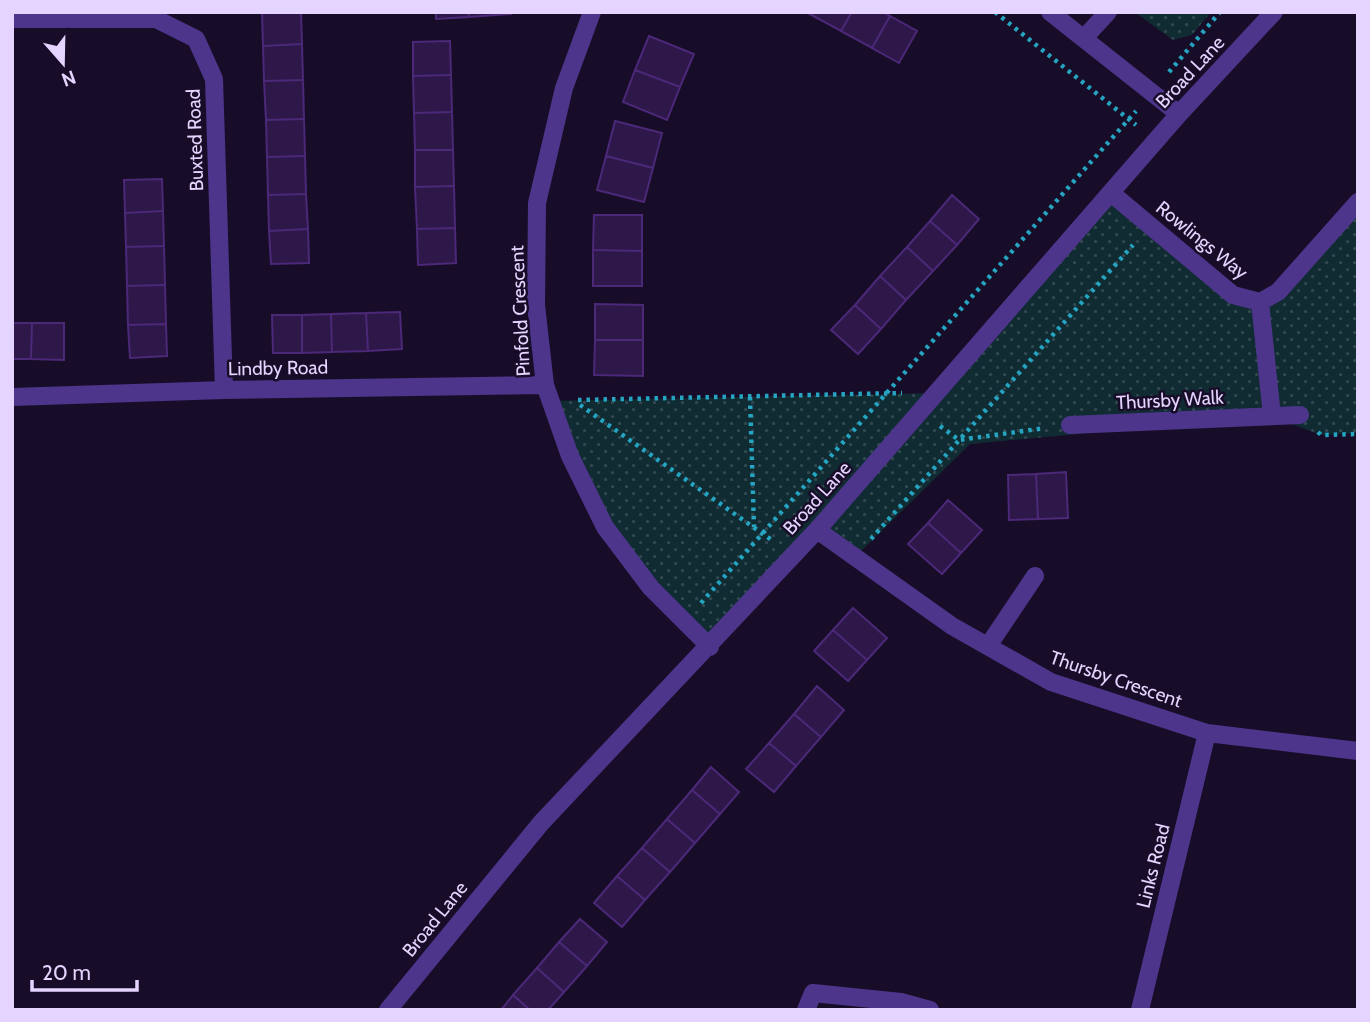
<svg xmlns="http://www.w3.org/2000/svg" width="1370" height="1022" viewBox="0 0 1370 1022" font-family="Cabin,sans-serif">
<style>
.grass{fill:url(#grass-dots)}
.building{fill:#2e184a;stroke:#4b2878;stroke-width:2}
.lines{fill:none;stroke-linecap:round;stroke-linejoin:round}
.path{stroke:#25a5c2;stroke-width:4.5;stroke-dasharray:3.5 5;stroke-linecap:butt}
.minor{stroke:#4d358b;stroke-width:18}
.labels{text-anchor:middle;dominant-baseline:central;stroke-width:5;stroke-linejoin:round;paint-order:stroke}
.street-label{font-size:19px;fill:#e4d4ff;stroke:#180d28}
</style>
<defs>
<pattern id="grass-dots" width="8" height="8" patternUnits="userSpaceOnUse" patternTransform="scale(1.75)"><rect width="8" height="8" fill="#102b32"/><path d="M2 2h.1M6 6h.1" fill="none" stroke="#334951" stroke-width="1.8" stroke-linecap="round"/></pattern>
</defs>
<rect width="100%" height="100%" fill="#180d28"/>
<path class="grass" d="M1211,12l-19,23 -19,5 -37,-27z
M1111,193l113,95 35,14 99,-103v234l-37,2 -50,-19 -301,28 -115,113 -38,-27 -107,117 -105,-120 -54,-126 386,-8z"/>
<path class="building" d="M262,12h39l1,32 -39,2z
M436,12h33v5l-33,2z
M469,12h42v2l-42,3z
M806,12h46l-11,19z
M852,12h31l7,4 -18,32 -31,-17z
M890,16l27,15 -18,32 -27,-15z
M649,36l45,18 -14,33 -45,-17z
M450,41l1,34 -38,1v-34z
M302,44l1,36 -39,1 -1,-35z
M635,70l45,17 -13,33 -44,-18z
M451,75l1,37 -38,1 -1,-37z
M303,80l1,39 -38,1 -2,-39z
M452,112l1,38h-38l-1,-37z
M304,119l1,37 -38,1 -1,-37z
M615,121l47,12 -9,35 -47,-12z
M415,150h38l1,36 -39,1z
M305,156l1,38 -38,1 -1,-38z
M606,156l47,12 -9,34 -47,-12z
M162,179l1,32 -38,2 -1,-33z
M454,186l1,42 -38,1 -2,-42z
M306,194l2,35 -39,2 -1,-36z
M952,195l27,24 -22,26 -27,-24z
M163,211l1,35 -38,1 -1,-34z
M594,215h48v36l-49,-1z
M930,221l27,24 -24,26 -26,-24z
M455,228l1,35 -38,2 -1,-36z
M308,229l1,34 -38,1 -2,-33z
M164,246l1,39 -38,1 -1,-39z
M907,247l26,24 -27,29 -26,-24z
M593,250l49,1v35h-49z
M880,276l26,24 -25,29 -26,-24z
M165,285l1,39 -38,1 -1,-39z
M595,304l48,1v35h-48z
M855,305l26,24 -23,25 -27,-24z
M400,312l2,37 -34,2 -2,-38z
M366,313l2,38 -36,1 -1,-38z
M331,314l1,38 -30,1v-38z
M272,315h30v38h-29z
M12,323h20l-1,36h-19z
M32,323h32v37l-33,-1z
M166,324l1,32 -37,2 -2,-33z
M595,340h48v36l-49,-1z
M1066,472l2,46 -30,1 -2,-45z
M1036,474l2,45 -29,1 -1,-45z
M948,500l34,30 -21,23 -33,-30z
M928,523l33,30 -19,21 -34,-30z
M853,608l34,30 -20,22 -34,-30z
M833,630l34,30 -19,21 -34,-30z
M817,686l27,24 -23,27 -27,-23z
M794,714l27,23 -25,29 -27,-23z
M769,743l27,23 -22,26 -28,-23z
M711,767l28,25 -19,22 -28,-24z
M692,790l28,24 -25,29 -28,-24z
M667,819l28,24 -25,29 -28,-24z
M642,848l28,24 -25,28 -28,-24z
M617,876l28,24 -23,27 -28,-24z
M580,919l27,23 -20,24 -28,-24z
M559,942l28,24 -23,26 -27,-24z
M537,968l27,24 -16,18h-18l-17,-15z
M513,995l17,15h-29z"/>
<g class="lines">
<path class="path" d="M995,12l141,113
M1169,72l51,-60
M750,397l4,130
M578,400l324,-7
M580,405l193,136
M940,426l19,14 86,-12
M1318,432l3,3 37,-1
M871,539l262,-294
M701,603l435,-492"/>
<path class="minor" d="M592,12l-28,76 -27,115 -1,102 9,80 25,71 35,71 46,61 59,59
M1050,12l129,102
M12,19h144l40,20 18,40 10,311
M1084,38l24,-26
M1111,193l122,102 27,7 18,-10 80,-90
M1260,302l12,114
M12,397l212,-7 321,-5
M1070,425l230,-10
M817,530l135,96 99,56 156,51 151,18
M988,646l47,-70
M388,1010l153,-187 276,-293 362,-416 95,-102
M806,1010l7,-17 88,9 29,8
M1140,1010l67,-277"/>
</g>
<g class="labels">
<g class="street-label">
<text transform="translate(1190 72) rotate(-47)">Broad Lane</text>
<text transform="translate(195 140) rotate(-92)">Buxted Road</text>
<text transform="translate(1202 240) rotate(39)">Rowlings Way</text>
<text transform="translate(520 311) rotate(-93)">Pinfold Crescent</text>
<text transform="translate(278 368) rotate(-1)">Lindby Road</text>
<text transform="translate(1170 400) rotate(-3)">Thursby Walk</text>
<text transform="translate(817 498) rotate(-48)">Broad Lane</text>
<text transform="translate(1116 679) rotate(19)">Thursby Crescent</text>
<text transform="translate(1153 866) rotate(-76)">Links Road</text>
<text transform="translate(435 919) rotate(-51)">Broad Lane</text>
</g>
</g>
<rect width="1370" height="1022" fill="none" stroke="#e4d4ff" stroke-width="28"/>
<g transform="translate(63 63) rotate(160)" stroke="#180d28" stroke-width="5" paint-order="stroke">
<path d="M0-5L12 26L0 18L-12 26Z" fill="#e4d4ff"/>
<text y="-10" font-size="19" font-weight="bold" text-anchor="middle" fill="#e4d4ff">N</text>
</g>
<path d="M32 980v10h105v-10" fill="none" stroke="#e4d4ff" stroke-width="3.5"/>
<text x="42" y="980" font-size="21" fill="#e4d4ff" stroke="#180d28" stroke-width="5" paint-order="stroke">20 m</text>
</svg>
